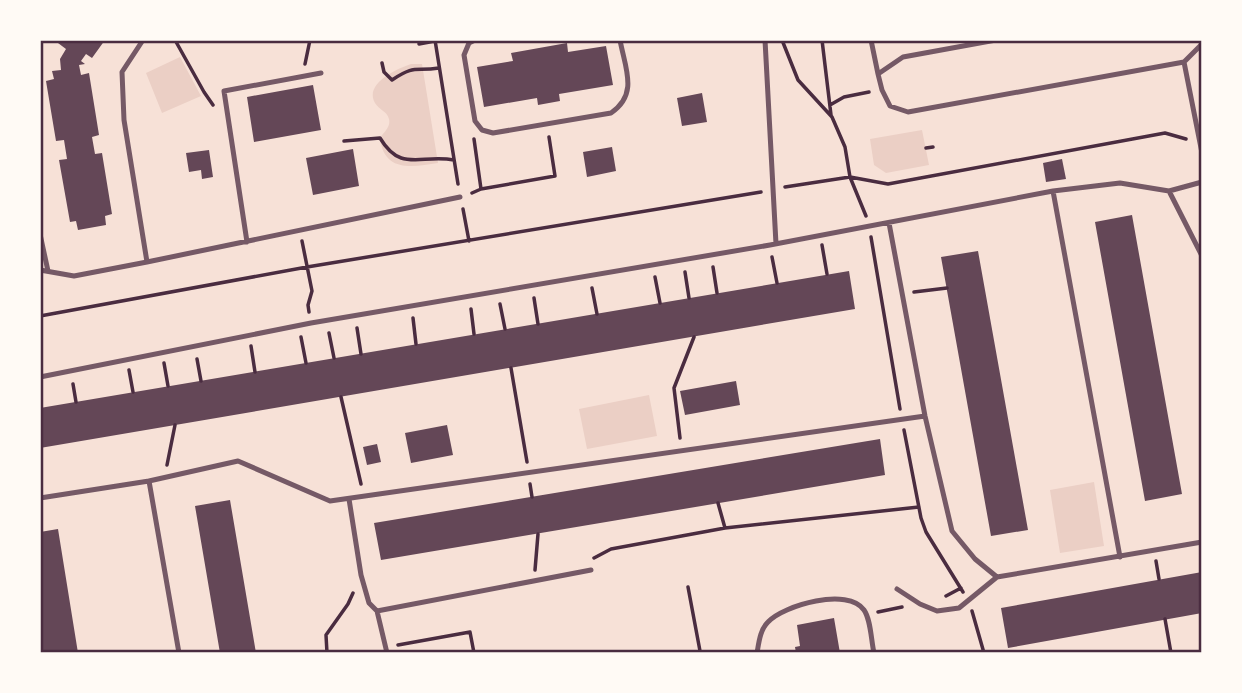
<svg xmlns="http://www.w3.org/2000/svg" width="1242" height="693" viewBox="0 0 1242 693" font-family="Manrope,sans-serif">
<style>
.green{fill:#ebcfc5}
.building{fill:#644757}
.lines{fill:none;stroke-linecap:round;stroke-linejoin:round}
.path{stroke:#4a2c40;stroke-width:3.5}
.service{stroke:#755966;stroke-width:5}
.neatline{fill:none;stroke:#4a2c40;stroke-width:2.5}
</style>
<rect width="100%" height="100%" fill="#f7e1d7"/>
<path class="green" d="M180,57l21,39 -39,17 -16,-40z
M411,64h11l16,99c-25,4 -54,10 -58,-25 4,-6 11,-11 9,-19 -2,-8 -10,-9 -14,-16 -11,-19 21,-34 36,-39z
M922,130l7,35 -43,8 -12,-8 -4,-26z
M649,395l8,41 -70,13 -8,-40z
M1094,482l10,64 -44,7 -10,-63z"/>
<path class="building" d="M60,40h45l-13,18 -6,-4 -5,7 4,3 -6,1 2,10 8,-2 10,62 -7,2 3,17 7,-1 10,61 -7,2 1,9 -28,5 -2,-9 -6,1 -11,-62 8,-1 -3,-19 -8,1 -10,-60 8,-2 -2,-8 9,-1 -1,-11 6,-10 -8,-6z
M567,43l1,9 38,-6 7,39 -54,9 1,7 -22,4 -1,-7 -53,9 -7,-40 36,-6 -2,-8z
M313,85l8,45 -67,12 -7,-45z
M702,93l5,29 -25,4 -5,-28z
M612,147l4,24 -29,6 -4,-25z
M353,149l6,37 -46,9 -7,-37z
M209,150l4,27 -11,2 -1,-9 -12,2 -3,-19z
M1062,159l4,20 -20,3 -3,-19z
M1132,215l50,279 -37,7 -50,-279z
M978,251l50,279 -37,6 -50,-279z
M849,271l6,38 -815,139v-40z
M736,381l4,24 -55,10 -5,-24z
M447,425l6,30 -42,8 -6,-30z
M880,439l5,36 -504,85 -7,-37z
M377,444l4,18 -14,3 -4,-18z
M230,500l26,153h-36l-25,-147z
M58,529l20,124h-35l-3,-14v-107z
M1202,572v41l-194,35 -7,-40z
M834,618l6,35h-44l-1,-6 5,-1 -3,-21z"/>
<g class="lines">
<path class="path" d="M175,40l29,52 9,13
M435,40l23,144
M782,40l16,40 34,37 13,30 5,30 38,7 277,-51 21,6
M822,40l9,75
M419,44l16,-3
M382,63l2,9 8,8c24,-16 23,-8 47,-12
M305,64l5,-24
M830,105l14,-8 25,-5
M474,139l7,50
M344,141l36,-3c21,35 40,16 74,22
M926,148l7,-1
M785,187l65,-10 16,39
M472,193l9,-4 74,-13 -6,-39
M463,209l6,32
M871,237l29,172
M302,241l10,50 -4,14 1,7
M822,245l5,29
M772,257l5,26
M713,267l4,26
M685,272l4,26
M655,277l5,26
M592,288l5,26
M914,292l33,-4
M534,298l4,26
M500,304l5,25
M471,309l3,25
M40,316l267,-49 454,-75
M413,318l3,26
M357,328l4,26
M329,333l5,25
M301,337l5,26
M251,346l4,26
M197,359l4,22
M164,363l4,23
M511,368l16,94
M129,370l4,22
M73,384l3,18
M341,397l20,87
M904,430l17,88 5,14 37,60
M680,438l-6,-50 20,-51
M167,465l8,-40
M530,484l2,13
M718,503l7,25
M594,558l17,-9 114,-21 194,-21
M1156,561l3,18
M535,570l3,-36
M688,587l12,64 4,2
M946,596l15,-8
M972,611l12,42
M878,612l24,-5
M1165,619l6,34
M398,645l72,-13 4,21
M327,653l-1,-18 22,-31 5,-11"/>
<path class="service" d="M475,40l-6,3 -5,12 11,66 7,9 11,3 118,-20c28,-19 14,-45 9,-73
M765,40l11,204
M871,40l7,34
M996,40l-93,17 -25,17 4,16 8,16 18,6 276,-50 18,-18
M1184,62l18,91
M1053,191l67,366
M1169,191l33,65
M889,223l36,193 27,115 23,28 22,18
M40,234l8,37
M247,242l-23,-151 97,-18
M147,262l313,-65
M40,270l34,6 73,-14 -23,-142 -2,-48 21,-32
M40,377l271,-54 459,-78 283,-54 67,-8 49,8 33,-9
M149,481l89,-20 92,40 595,-85
M40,498l109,-17 30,172
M349,499l12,76 8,28 8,8 214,-41
M897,589l23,15 17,7 22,-3 38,-31 205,-35
M377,611l10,42
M757,653c2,-11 3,-23 11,-31 16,-17 80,-35 96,-12 7,10 7,30 10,43"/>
</g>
<rect width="1242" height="693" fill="none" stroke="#fffaf5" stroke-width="84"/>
<rect x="42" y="42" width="1158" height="609" class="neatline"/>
</svg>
